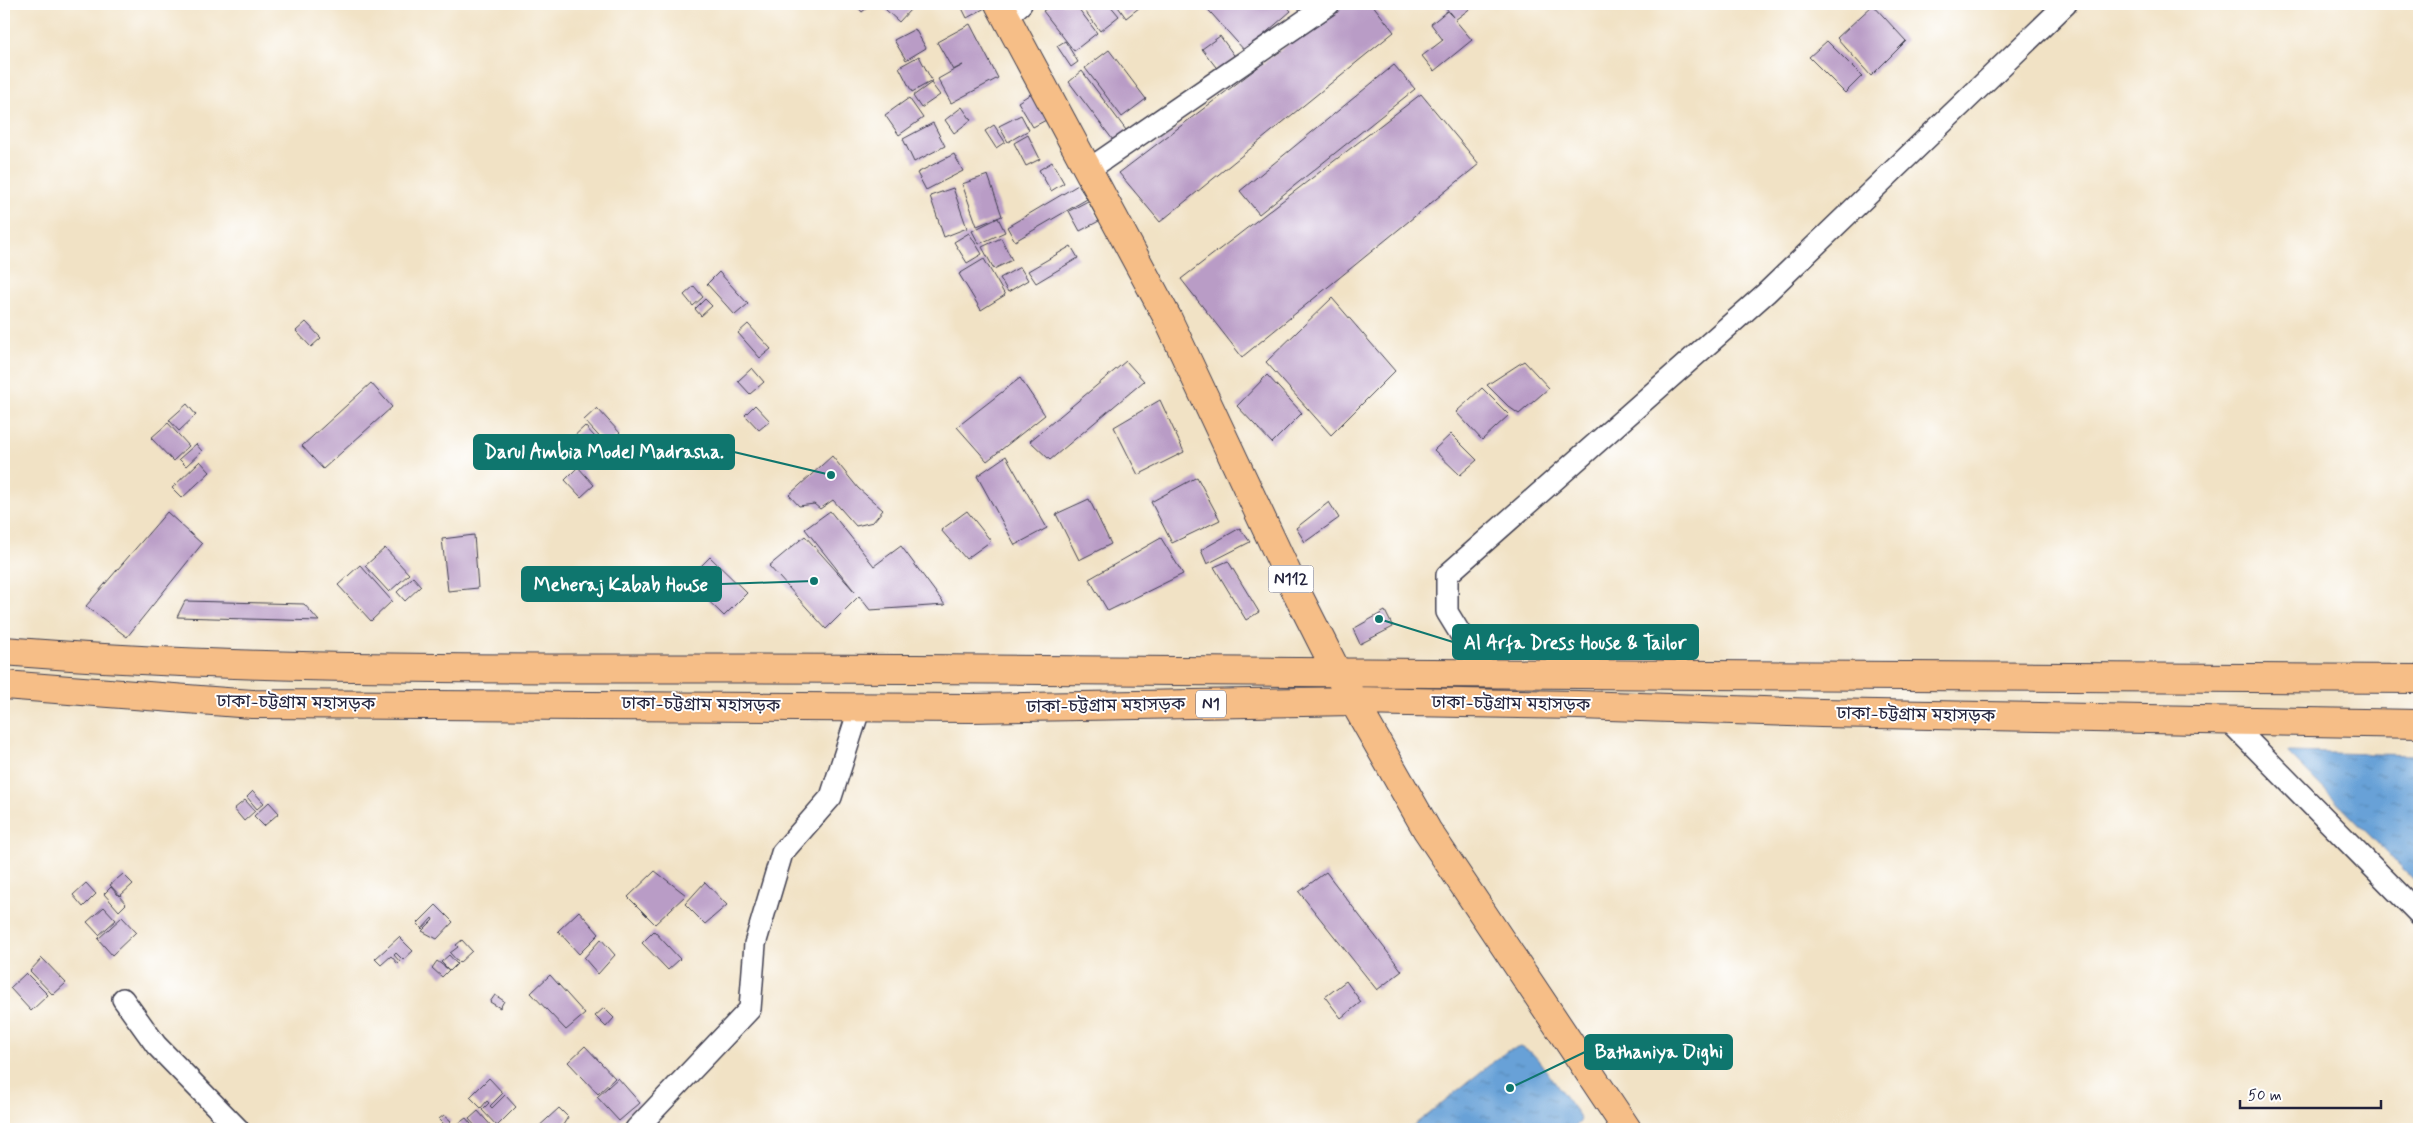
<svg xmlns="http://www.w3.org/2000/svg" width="2423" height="1133" viewBox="0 0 2423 1133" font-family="Mynerve,'Noto Sans Bengali',sans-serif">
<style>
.water{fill:url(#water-ripples);stroke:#446289}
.building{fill:#b99cc6}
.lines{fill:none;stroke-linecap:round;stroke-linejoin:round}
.minor-casing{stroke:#413f50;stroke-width:24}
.trunk-casing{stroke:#413f50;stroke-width:30}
.minor{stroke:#fff;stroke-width:21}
.trunk{stroke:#f6be87;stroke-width:28}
.labels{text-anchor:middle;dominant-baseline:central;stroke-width:4;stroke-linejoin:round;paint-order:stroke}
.shield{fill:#fff;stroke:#646476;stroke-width:1}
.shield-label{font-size:16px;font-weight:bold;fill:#22223b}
.street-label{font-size:18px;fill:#22223b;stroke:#fff}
.leader{fill:none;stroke:#0f766e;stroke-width:2}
.callout-dot{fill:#0f766e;stroke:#fff;stroke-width:2}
.callout{fill:#0f766e;stroke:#0f766e;stroke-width:2}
.callout-label{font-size:19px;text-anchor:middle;font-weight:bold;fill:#fff}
</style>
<defs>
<pattern id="water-ripples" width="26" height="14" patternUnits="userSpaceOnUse" patternTransform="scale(1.25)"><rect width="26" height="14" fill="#67a1d7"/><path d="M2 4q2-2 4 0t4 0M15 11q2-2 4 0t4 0" fill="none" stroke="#5483b0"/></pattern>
</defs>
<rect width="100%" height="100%" fill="#fff"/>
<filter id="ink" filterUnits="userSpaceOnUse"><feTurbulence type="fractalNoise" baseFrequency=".02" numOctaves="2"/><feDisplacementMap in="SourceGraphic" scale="10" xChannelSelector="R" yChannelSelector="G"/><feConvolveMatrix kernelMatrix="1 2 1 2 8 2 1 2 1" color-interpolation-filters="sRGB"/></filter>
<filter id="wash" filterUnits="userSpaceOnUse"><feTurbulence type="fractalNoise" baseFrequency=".0096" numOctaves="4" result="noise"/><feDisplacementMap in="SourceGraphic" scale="20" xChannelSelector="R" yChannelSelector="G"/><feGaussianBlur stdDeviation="1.12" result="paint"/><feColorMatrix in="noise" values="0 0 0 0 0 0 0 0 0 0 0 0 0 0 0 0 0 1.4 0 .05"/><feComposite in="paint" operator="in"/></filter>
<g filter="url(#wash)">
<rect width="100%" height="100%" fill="#f1e2c5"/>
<path class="water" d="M2287,752l132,3v130z
M1521,1047l11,6 7,8 42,57 -1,4 -7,7h-164l98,-78z"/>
<g id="blocks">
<path class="building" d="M855,4h17l-10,8z
M890,4h14l6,6 -11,12 -14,-13z
M960,4h23l2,4 -18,10z
M1053,4h22l22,29 -23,18 -31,-40z
M1080,4h29l10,12 -19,15z
M1116,4h28l-18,14z
M1203,4h82l6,7 -46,40z
M1341,4h31l22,28 -234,190 -41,-49z
M1443,4h33l-21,16 17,20 -38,31 -12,-15 21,-16 -12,-16 16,-13 6,6z
M1873,5l33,36 -35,35 -34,-38z
M970,24l28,54 -47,25 -13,-24 25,-14 -10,5 -16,-28z
M915,29l11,19 -20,12 -12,-20z
M1220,36l16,22 -17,13 -17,-22z
M1065,41l13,21 -7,5 -14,-21z
M1827,41l35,35 -17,17 -36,-36z
M1109,50l37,49 -24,18 -37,-49z
M919,56l13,25 -20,11 -13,-25z
M1394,65l21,24 -156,125 -19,-23z
M1082,71l47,63 -13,10 -47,-62z
M931,83l9,12 -19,13 -8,-12z
M1032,93l16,26 -15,8 -15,-25z
M1421,94l58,70 -237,193 -61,-78z
M909,98l14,20 -24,17 -14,-20z
M962,107l9,13 -17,13 -9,-13z
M1021,115l8,15 -21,12 -9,-16z
M933,123l12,23 -31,16 -11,-23z
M994,125l11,17 -9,6 -11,-17z
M1028,135l12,24 -14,7 -12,-23z
M954,154l9,17 -37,19 -9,-17z
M1052,162l12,21 -13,8 -12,-21z
M988,175l14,41 -25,10 -15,-42z
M1078,185l9,14 -72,42 -8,-14z
M953,188l14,40 -23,9 -14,-41z
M1088,201l11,20 -19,10 -11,-20z
M998,218l7,14 -26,12 -7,-13z
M969,233l13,21 -15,9 -13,-21z
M1001,238l11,22 -18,9 -12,-22z
M1071,246l7,12 -42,25 -8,-12z
M984,259l21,36 -24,15 -22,-36z
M1020,267l8,13 -20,12 -8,-14z
M719,272l29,32 -13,11 -28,-31z
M694,286l9,11 -10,9 -9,-11z
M1332,298l63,73 -64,64 -65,-73z
M705,299l7,7 -11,10 -6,-7z
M306,322l15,16 -10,9 -15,-16z
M748,324l23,25 -11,9 -22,-25z
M1126,361l18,20 -94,79 -20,-19z
M1524,361l25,27 -30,26 -10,-7 -22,-22z
M752,368l12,14 -14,12 -12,-13z
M1267,375l35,38 -30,30 -35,-37z
M1020,378l25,37 -58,46 -30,-34z
M371,383l21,24 -69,62 -21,-23z
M1482,388l27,27 -27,25 -26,-28z
M1160,400l24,52 -46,23 -24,-48z
M187,404l9,11 -17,16 -10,-11z
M755,405l15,16 -11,9 -14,-15z
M597,408l23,25 -13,12 -23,-25z
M168,423l21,23 -16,15 -22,-23z
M585,426l18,20 -14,13 -18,-20z
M1451,434l26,26 -17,15 -26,-25z
M196,444l6,7 -16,15 -7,-7z
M832,456l26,32 25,22 -10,12 -17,4 -23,-26 -13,9 -6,-5 -15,2 -10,-11z
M1006,456l41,72 -32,17 -38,-69z
M200,461l10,11 -28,26 -10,-10z
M578,467l16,18 -13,12 -16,-17z
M1197,477l23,43 -48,23 -21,-41z
M1089,499l22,45 -32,16 -23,-46z
M1329,502l10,16 -34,24 -9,-14z
M830,511l44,55 27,-20 44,59 -75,5 -11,-14 -33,33 -57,-63 36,-30 50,56 -50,-63z
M967,511l24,30 -25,18 -25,-29z
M167,512l35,32 -75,93 -41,-31z
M1240,528l10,14 -43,22 -6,-14z
M474,535l4,53 -30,3 -6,-52z
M1161,538l22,36 -75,37 -19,-32z
M385,548l24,26 -20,18 -24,-26z
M710,557l37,36 -23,23 -37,-36z
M1228,561l31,51 -13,8 -32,-53z
M360,565l32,36 -21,20 -33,-36z
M413,577l8,9 -16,15 -8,-9z
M185,601l119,3 15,17 -142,-4z
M1385,611l8,16 -33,17 -7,-15z
M253,791l11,12 -7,6 -10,-12z
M245,800l10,11 -11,10 -10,-12z
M269,802l10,11 -15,13 -10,-10z
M655,871l31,24 -31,29 -27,-27z
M1326,872l76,99 -25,19 -78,-98z
M123,874l10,10 -13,12 -10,-11z
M705,882l22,23 -22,19 -20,-20z
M86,883l10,11 -13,13 -10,-12z
M111,887l15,17 -7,7 -15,-17z
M436,905l17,17 -16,17 -15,-8 11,-11 -1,-2 -10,11 -5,-5z
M104,907l12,13 -17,15 -12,-13z
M579,911l20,23 -20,20 -21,-23z
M122,917l14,15 -24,23 -14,-16z
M654,931l26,28 -12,11 -26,-27z
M399,937l14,14 -10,9 -7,-7 -2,2 6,7 -2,2 -7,-8 -10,9 -6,-6z
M601,939l14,16 -17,19 -14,-16z
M462,940l10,11 -13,12 -9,-10 8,-6 -2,-2z
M449,955l8,9 -7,7 -9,-9z
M42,958l24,25 -13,12 -23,-24z
M437,961l12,9 -7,7 -10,-9z
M26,973l22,22 -17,16 -21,-23z
M550,975l35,39 -19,16 -35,-37z
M1346,981l15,21 -20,16 -16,-21z
M495,995l9,6 -4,7 -10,-6z
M604,1008l10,10 -8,9 -11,-11z
M585,1046l30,32 -17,16 -30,-32z
M489,1078l14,15 -13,13 2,2 13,-13 11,12 -19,19 -15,-16 7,-7 -2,-2 -6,7 -11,-11z
M618,1078l22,25 -21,18 -22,-24z
M559,1108l9,9 -5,8 5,4h-32z
M478,1111l16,18h-16l-9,-10z
M444,1115l7,6 -5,5 -7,-7z
M466,1118l9,11h-11l-5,-6z"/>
</g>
</g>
<g filter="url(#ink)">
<use href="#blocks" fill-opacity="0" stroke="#413f50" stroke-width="1"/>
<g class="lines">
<defs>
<path id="minor" d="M1006,17l15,-13
M1088,170l241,-166
M1485,674l-38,-62v-37l319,-282 300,-289
M2228,720l191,194
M123,999l33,46 82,84
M636,1129l114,-120 5,-65 27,-91 49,-56 29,-90"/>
<path id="trunk" d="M999,4l168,313 122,260 48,95 90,158 200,299
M4,651c302,25 607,15 910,18 502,4 1003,8 1505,10
M4,685l248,19 720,4 381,-7 225,4 243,8 598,11"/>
</defs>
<use href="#minor" class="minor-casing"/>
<use href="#trunk" class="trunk-casing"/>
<use href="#minor" class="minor"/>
<use href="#trunk" class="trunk"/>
</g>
</g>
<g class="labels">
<g class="shield">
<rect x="1268.5" y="565.5" width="45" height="27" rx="4"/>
<rect x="1196" y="690.5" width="30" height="27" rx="4"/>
</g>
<g class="shield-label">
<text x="1291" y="579">N112</text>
<text x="1211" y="704">N1</text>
</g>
<g class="street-label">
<text transform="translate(296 703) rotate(1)">ঢাকা-চট্টগ্রাম মহাসড়ক</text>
<text transform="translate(1511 704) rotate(1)">ঢাকা-চট্টগ্রাম মহাসড়ক</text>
<text transform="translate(701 705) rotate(1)">ঢাকা-চট্টগ্রাম মহাসড়ক</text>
<text transform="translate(1106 706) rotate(-1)">ঢাকা-চট্টগ্রাম মহাসড়ক</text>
<text transform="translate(1916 715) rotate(1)">ঢাকা-চট্টগ্রাম মহাসড়ক</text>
</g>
</g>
<path class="leader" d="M831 475L734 452M814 581L721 584M1379 619L1453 642M1510 1088L1585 1052"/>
<g class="callout-dot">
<circle cx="831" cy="475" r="5"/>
<circle cx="814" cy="581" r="5"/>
<circle cx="1379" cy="619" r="5"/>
<circle cx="1510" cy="1088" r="5"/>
</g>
<g class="callout">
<rect x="474" y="435" width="260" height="34" rx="5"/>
<rect x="522" y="567" width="199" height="34" rx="5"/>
<rect x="1453" y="625" width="245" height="34" rx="5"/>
<rect x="1585" y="1035" width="147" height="34" rx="5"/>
</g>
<g class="callout-label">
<text x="604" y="458">Darul Ambia Model Madrasha.</text>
<text x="621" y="591">Meheraj Kabab House</text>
<text x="1575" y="649">Al Arfa Dress House &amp; Tailor</text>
<text x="1659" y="1058">Bathaniya Dighi</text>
</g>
<rect width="2423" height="1133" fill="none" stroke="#fff" stroke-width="20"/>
<path d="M2240 1100v8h141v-8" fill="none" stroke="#22223b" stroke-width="2.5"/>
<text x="2248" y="1100" font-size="15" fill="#22223b" stroke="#ffffff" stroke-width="4" paint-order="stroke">50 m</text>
</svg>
